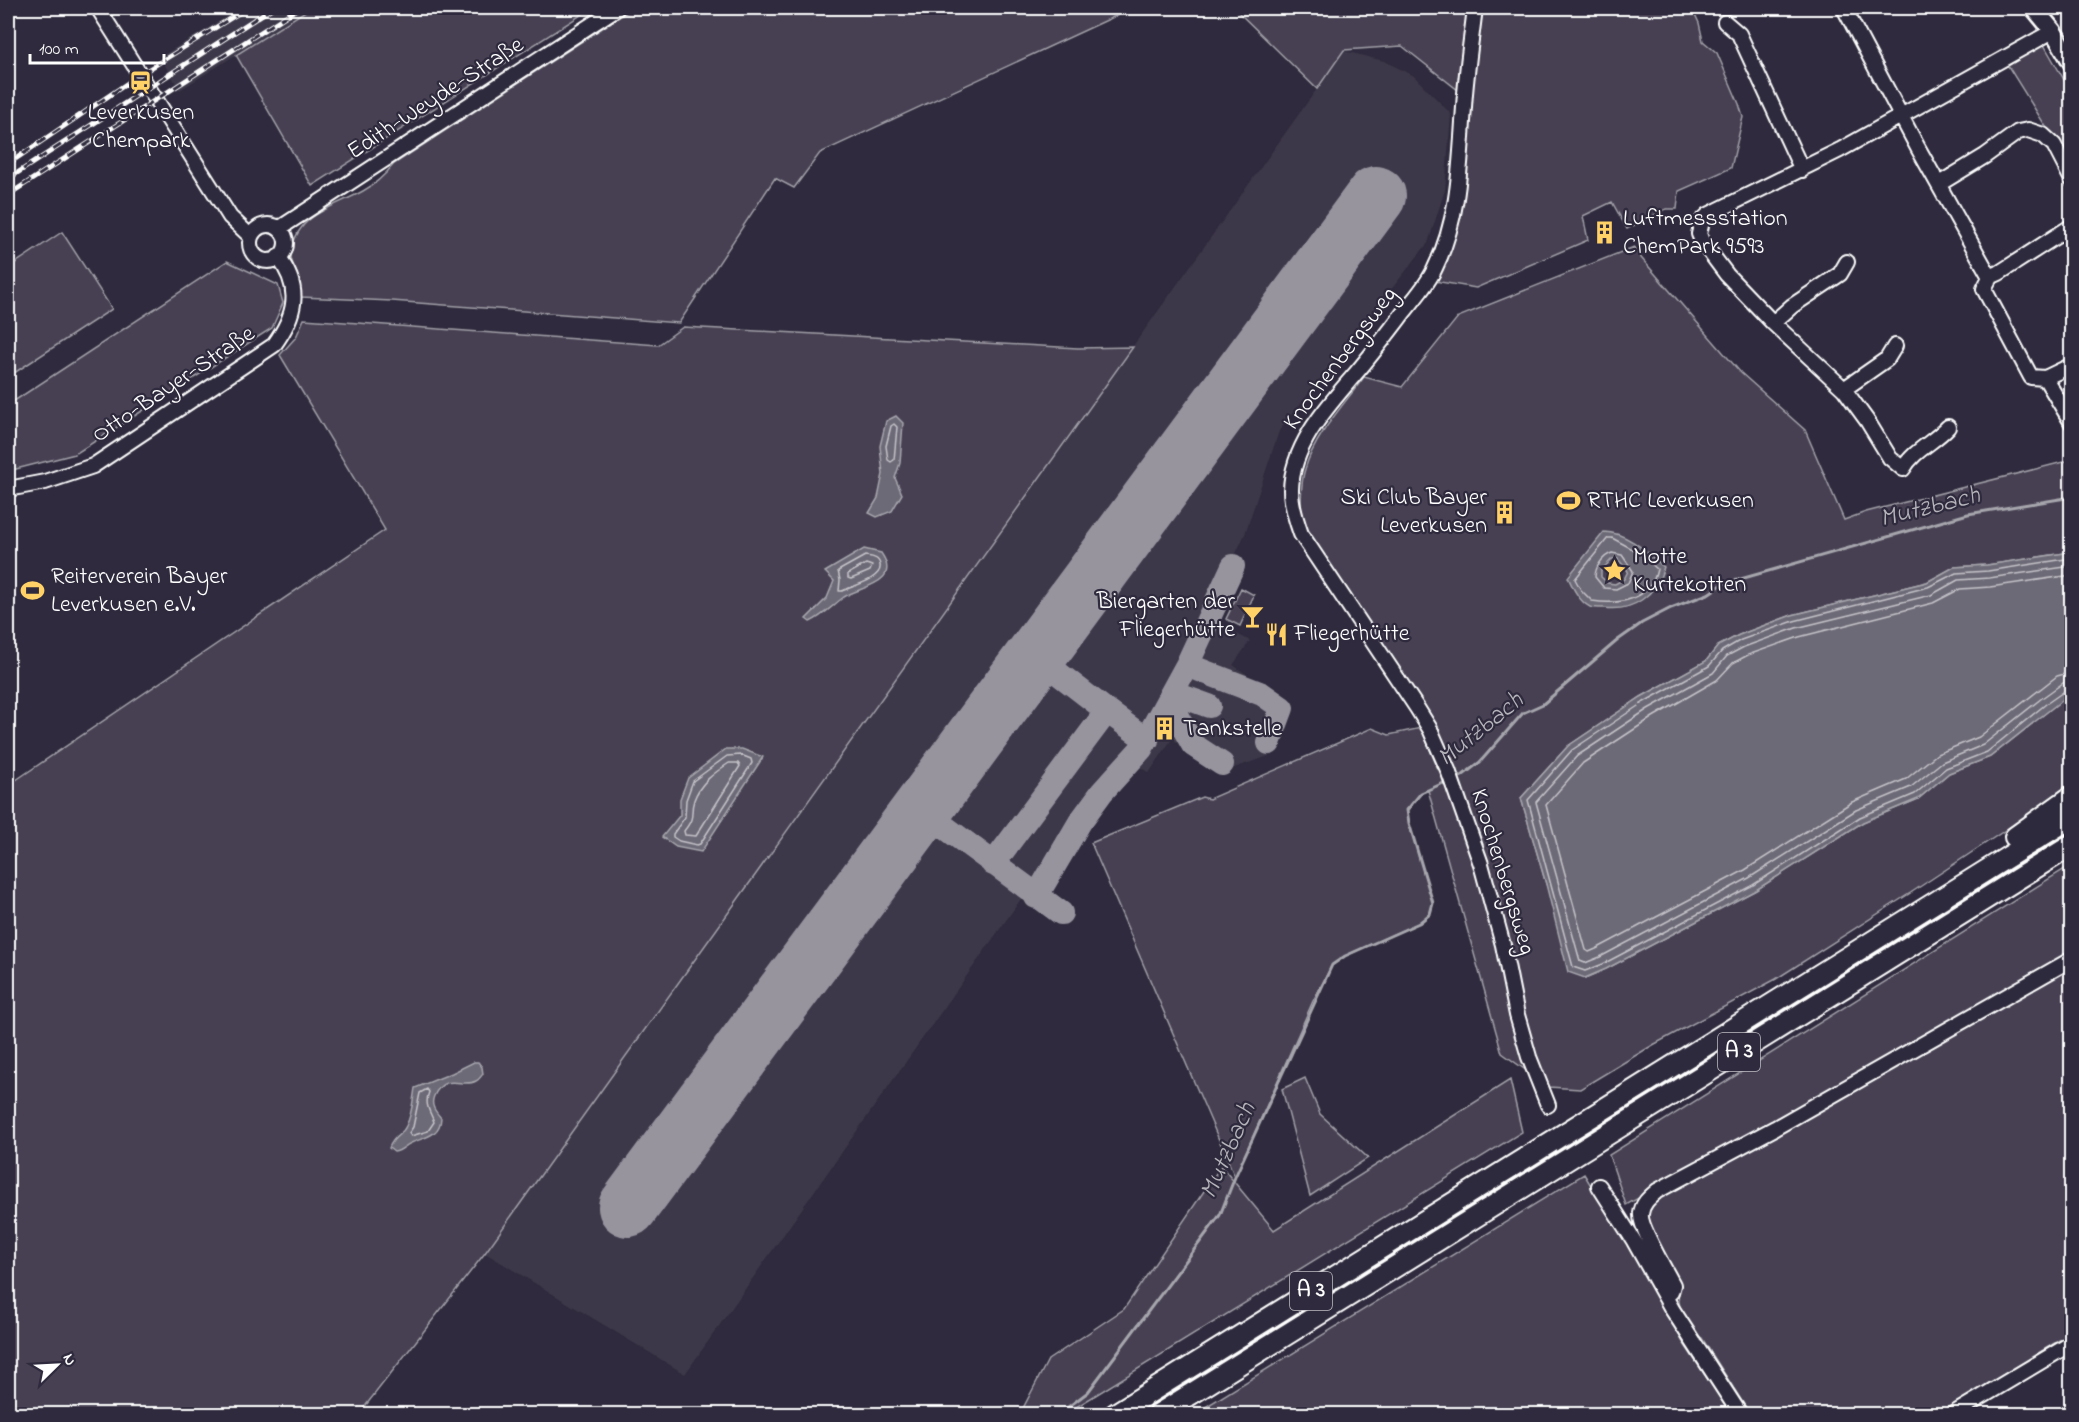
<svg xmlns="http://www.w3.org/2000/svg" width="2079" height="1422" viewBox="0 0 2079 1422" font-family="'Indie Flower',sans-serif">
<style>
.built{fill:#3c3749}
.green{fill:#464152;stroke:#a2a0a8;stroke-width:1.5}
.water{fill:#6d6a77;stroke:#a7a6ad;stroke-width:1.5;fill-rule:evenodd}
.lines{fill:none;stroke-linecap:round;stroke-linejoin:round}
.shore{stroke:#c5c3c9;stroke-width:1.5}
.stream{stroke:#a7a6ad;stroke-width:3}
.taxiway{stroke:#97949e;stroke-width:24}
.runway{stroke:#97949e;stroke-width:60}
.minor-casing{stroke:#fff;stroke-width:18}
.major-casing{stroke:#fff;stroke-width:21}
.highway-casing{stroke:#fff;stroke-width:24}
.minor{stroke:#2f2a3d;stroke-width:14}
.major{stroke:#2f2a3d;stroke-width:16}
.highway{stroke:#2f2a3d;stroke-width:20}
.rail-casing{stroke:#fff;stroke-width:5}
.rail{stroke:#2f2a3d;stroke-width:3;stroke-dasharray:9;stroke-linecap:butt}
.labels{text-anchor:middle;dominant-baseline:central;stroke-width:4.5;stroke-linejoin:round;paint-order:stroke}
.shield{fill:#2f2a3d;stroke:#c1bfc5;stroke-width:1.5}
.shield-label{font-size:22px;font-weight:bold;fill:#fff}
.street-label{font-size:24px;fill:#fff;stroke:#2f2a3d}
.poi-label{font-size:24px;fill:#fff;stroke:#2f2a3d;text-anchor:start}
.water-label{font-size:26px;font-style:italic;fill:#b6b4bb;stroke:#2f2a3d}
</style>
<rect width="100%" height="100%" fill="#2f2a3d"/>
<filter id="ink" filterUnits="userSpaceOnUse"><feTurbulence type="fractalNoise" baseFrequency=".0167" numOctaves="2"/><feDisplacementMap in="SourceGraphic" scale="12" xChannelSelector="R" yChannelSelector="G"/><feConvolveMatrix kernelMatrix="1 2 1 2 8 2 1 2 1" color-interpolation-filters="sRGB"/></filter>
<g filter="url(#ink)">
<path class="built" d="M241,8h69l-130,82 -20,-33z
M1344,51l40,10 30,15 37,38 -6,76 -17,53 -149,188 -34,103 -39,83 44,24 -17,24 59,40 -17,49 -53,18 -50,-33 -23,34 -26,-18 -438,619 -200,-121z"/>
<path class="green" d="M310,8h282l-280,178 -76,-131z
M633,8h500l-313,145 -26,35 -19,-10 -96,145 -287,-22 -91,-4c-1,-8 -2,-16 -4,-23 -2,-6 -6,-12 -6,-18 3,-42 42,-48 72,-65 13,-7 22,-16 31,-27z
M1234,8h235l-11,82 -56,-44 -58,4 -27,39z
M1483,8h209l7,15 4,18 14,12 22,51 4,13 -12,51 -52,23 -2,18h-11l-39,20 -15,-27 -29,14 5,24 -112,48 -42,-7 36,-181z
M2043,43l28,49v75l-63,-101z
M62,232l50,77 -104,68v-109z
M1634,247l2,5 105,121 64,57 39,90 22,-8 205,-52v92l-84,13 -33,2 -27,15 -135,33 -53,20 -21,11 -12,15 -65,36 -73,49 -47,52 25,86 39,94 21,-9 150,-79 107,-68 55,-23 31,-26 41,-16 81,-64v91l-25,19 -134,89 -136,87 -123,66 -73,44 -31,-2 -47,-34 -74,-263 -7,3 -14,17 2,13 24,80 -3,11 -11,9 -74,33 -13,9 -19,36 -78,176 -144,-334 111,-46 7,2 163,-71 17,7 32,-7 17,41 14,-10c-32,-65 -78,-124 -116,-185 -10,-16 -28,-38 -33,-55 -3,-12 -2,-38 2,-50 10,-34 38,-63 59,-92l38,10 56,-70z
M227,261l51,24 5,18 -11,25 -197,126 -67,17v-66z
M304,319l354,26 25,-18 395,21 55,-1 -648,906 -126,161h-351v-647l8,13 369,-250 -105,-175 16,-18z
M1241,588l13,7 -14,31 -14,-7z
M2071,865v92l-445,248 -17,-50z
M2071,965v368l-132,81h-189l-48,-76 -9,-5 -13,-26 -4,-24 -29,-58 1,-22z
M1305,1078l15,36 48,44 -58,38 -28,-107z
M1510,1080l12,52 -457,282h-45l28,-54 76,-51 97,-143 53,64z
M1584,1174l82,134 16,33 49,73h-537z"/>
<path class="water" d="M896,416l7,7 -3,40 -5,15 7,16 -10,17 -15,6 -8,-4 9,-15 5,-24 -3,-28 6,-25z
M1604,532c23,0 44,21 60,35 -8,28 -30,45 -60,41 -4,0 -11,0 -14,-1 -11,-5 -18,-21 -22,-30zM1612,559h6l10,12 -4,8 -9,5 -7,-1 -7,-6v-6z
M864,549l17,4c21,30 -19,33 -37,44 -11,8 -21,19 -34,25l-4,-3 21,-21 7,-17 -9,-9z
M2071,552v141l-81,64 -41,16 -31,26 -55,23 -107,68 -150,79 -21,9 -17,-6 -22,-88 -25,-86 47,-52 73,-49 65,-36 12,-15 21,-11 53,-20 135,-33 27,-15 33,-2z
M726,749h16l21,8 -62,95 -25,-5 -14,-10 18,-22v-16l8,-21z
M474,1062h4l4,5 1,7c-2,2 -4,6 -7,7 -14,8 -30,-10 -42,15 -4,9 1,15 7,22 -1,18 -16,19 -30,25 -7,3 -9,8 -17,9l-5,-4c5,-14 13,-12 17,-22 6,-11 7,-26 9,-38l37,-15z"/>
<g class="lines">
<path class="shore" d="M894,424l3,3 -3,33 -3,2 -3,-2 -2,-14 5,-20z
M1608,538h4l26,14 19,17c-6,32 -39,36 -65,32l-11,-11 -6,-11z
M1612,553l10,2 11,16 -5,12 -12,6 -12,-1 -9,-11c0,-10 8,-21 17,-24z
M865,556c6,1 14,1 15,9 3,14 -28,21 -38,26h-3l1,-11 -2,-9z
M2072,558l-84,13 -32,2 -28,14 -134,34 -53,19 -19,11 -13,15 -65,36 -72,48 -44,50 45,167 12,4 18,-7 150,-79 107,-68 55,-23 31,-26 41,-16 59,-48 20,-14 6,-1
M866,564l6,2 -2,5 -19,8 -3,-1v-4z
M2072,566l-83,12 -31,2 -27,15 -135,33 -52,19 -17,9 -14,17 -65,36 -71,47 -41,46 44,159 5,2 15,-6 149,-79 107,-68 55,-23 31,-25 41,-17 59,-47 21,-15 9,-2
M2072,575l-82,12 -30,2 -27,14 -134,34 -51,18 -15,8 -16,17 -64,37 -70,46 -37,42 40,145 3,2 7,-3 149,-79 107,-68 54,-23 31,-25 42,-17 78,-61 15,-4
M741,755l10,4 1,4 -52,81 -3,1 -18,-4 -6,-4v-3l12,-17 1,-17 7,-19 34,-25z
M729,763h9l2,3 -44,70 -11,-1 -1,-4c13,-17 5,-16 10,-31 6,-17 20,-27 35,-37z
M427,1089l2,3c-5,13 1,19 5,30l-6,9 -17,5 -2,-3 4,-6 7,-34z"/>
<path class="stream" d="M1454,779l8,-3 18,-14 43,-49 20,-9 75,-64 24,-17 29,-15 37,-14 15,-10 245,-70 104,-17
M1059,1414l29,-22 132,-177 15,-38 97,-212 13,-9 74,-33 11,-9 3,-11 -24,-80 -2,-13 14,-17 27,-12"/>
<path class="taxiway" d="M1037,657l70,54 40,29
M1187,665l46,-99
M1173,693l36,13
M1169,702l24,43 29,19
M923,811l138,102
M993,864l114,-153
M1036,897l44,-75 22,-30 39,-43 46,-84 75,29 20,14 -13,35"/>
<path class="runway" d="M628,1207l748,-1011"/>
<defs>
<path id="minor" d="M98,8l132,209 20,19
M1475,8c-4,33 -9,66 -11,99 -4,55 -4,110 -29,161 -7,16 -20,30 -31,44 -16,21 -31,41 -48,61 -28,33 -64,71 -65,117 0,15 5,30 10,44l116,174 13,21 18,41 33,94 22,81 14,70 12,42 19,48
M1844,8l74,140 72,129 -6,12 47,88 14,1 27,45
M1725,22l14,12 63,136
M1939,184l46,-28 33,-24 10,-2 15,5 11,10 18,35
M250 243a18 18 0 1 1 36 0a18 18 0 1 1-36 0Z
M280,228l337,-220
M1990,277l9,-4 73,-47
M1773,323l19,-17 48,-32 7,-12
M2045,378l27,-13
M1844,389l43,-30 8,-13
M1948,427c-14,15 -35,24 -45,42l-13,-11 -22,-36 -24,-33 -71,-66 -46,-48 -24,-32 -4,-9 3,-13 6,-6 132,-65 213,-119
M8,489l37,-7 48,-16 181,-121c21,-29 29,-56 4,-88
M1599,1186l35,55 38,68 68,105
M1666,1297l5,-5 2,-7c-7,-14 -34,-59 -32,-71 1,-11 9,-17 16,-23l118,-63 297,-169
M1953,1414l119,-71"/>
<path id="major" d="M2034,8l19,23 19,32"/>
<path id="highway" d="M2015,837l57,-41
M1115,1414l957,-597
M1159,1414l913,-569"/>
</defs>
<use href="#minor" class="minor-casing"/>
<use href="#major" class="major-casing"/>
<use href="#highway" class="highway-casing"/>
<use href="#minor" class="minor"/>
<use href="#major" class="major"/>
<use href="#highway" class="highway"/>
<defs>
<path id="rail" d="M8,164l133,-90 106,-66
M8,179l264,-171
M8,195l290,-187"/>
</defs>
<use href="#rail" class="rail-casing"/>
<use href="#rail" class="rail"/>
</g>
</g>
<defs>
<symbol id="station-bare" viewBox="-9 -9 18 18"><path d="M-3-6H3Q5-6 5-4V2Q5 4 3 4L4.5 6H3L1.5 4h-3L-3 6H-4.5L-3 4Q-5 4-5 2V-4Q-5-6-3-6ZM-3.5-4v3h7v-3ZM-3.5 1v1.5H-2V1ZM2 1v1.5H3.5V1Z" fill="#ffd166" stroke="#2f2a3d" stroke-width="2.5" paint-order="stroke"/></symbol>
<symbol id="building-bare" viewBox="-9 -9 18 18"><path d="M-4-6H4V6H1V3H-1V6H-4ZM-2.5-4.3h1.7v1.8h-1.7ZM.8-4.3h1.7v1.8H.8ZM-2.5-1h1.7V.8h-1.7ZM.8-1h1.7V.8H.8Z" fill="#ffd166" stroke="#2f2a3d" stroke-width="2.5" paint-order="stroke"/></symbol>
<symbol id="stadium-bare" viewBox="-9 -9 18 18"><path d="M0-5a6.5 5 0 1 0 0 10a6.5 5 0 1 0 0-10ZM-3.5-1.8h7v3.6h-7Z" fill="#ffd166" stroke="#2f2a3d" stroke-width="2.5" paint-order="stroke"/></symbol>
<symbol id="sight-bare" viewBox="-9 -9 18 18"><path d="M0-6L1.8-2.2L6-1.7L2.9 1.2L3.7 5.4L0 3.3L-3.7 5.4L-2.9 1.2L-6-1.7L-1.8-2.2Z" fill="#ffd166" stroke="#2f2a3d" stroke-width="2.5" paint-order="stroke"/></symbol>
<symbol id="bar-bare" viewBox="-9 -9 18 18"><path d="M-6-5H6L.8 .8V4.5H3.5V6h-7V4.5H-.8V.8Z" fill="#ffd166" stroke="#2f2a3d" stroke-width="2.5" paint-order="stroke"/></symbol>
<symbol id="restaurant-bare" viewBox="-9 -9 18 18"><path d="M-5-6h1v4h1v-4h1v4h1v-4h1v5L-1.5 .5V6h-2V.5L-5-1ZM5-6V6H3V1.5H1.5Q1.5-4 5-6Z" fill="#ffd166" stroke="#2f2a3d" stroke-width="2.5" paint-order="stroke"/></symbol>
</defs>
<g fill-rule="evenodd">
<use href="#station-bare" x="124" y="66" width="33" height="33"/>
<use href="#building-bare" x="1588" y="216" width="33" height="33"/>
<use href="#stadium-bare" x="1552" y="484" width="33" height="33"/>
<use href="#building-bare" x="1488" y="496" width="33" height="33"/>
<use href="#sight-bare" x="1598" y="554" width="33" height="33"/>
<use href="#stadium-bare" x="16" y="574" width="33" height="33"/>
<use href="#bar-bare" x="1236" y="600" width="33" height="33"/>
<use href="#restaurant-bare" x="1260" y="618" width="33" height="33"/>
<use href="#building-bare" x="1148" y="712" width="33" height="33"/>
</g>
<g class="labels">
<g class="shield">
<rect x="1718" y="1033" width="42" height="38" rx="4.5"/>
<rect x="1290" y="1272" width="42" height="38" rx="4.5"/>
</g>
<g class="shield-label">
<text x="1739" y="1052">A 3</text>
<text x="1311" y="1291">A 3</text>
</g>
<g class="street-label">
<text transform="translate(436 99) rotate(-33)">Edith-Weyde-Straße</text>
<text transform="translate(1341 359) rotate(-53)">Knochenbergsweg</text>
<text transform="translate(174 385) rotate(-34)">Otto-Bayer-Straße</text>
<text transform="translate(1502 872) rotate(73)">Knochenbergsweg</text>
</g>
<g class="poi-label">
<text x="141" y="113" text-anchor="middle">Leverkusen<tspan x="141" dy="28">Chempark</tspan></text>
<text x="1623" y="219">Luftmessstation<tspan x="1623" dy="28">ChemPark 9593</tspan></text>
<text x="1487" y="498" text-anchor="end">Ski Club Bayer<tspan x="1487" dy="28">Leverkusen</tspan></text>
<text x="1587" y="501">RTHC Leverkusen</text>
<text x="1633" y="557">Motte<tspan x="1633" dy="28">Kurtekotten</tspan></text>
<text x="51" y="577">Reiterverein Bayer<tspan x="51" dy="28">Leverkusen e.V.</tspan></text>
<text x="1235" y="602" text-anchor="end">Biergarten der<tspan x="1235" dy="28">Fliegerhütte</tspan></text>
<text x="1294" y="634">Fliegerhütte</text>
<text x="1183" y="729">Tankstelle</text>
</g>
<g class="water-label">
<text transform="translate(1930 508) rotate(-14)">Mutzbach</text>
<text transform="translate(1481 730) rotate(-39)">Mutzbach</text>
<text transform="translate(1229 1151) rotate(-66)">Mutzbach</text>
</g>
</g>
<rect width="2079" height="1422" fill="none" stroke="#2f2a3d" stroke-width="30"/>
<rect x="15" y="15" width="2049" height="1392" fill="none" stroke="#fff" stroke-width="2" filter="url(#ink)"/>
<g transform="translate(57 1365) rotate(66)" stroke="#2f2a3d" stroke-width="4.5" paint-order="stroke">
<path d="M0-4.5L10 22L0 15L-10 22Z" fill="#ffffff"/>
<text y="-9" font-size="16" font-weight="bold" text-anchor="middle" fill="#ffffff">N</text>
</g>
<path d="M30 54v9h134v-9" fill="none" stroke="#ffffff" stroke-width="3"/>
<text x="39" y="54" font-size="18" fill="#ffffff" stroke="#2f2a3d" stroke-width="4.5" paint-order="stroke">100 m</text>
</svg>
